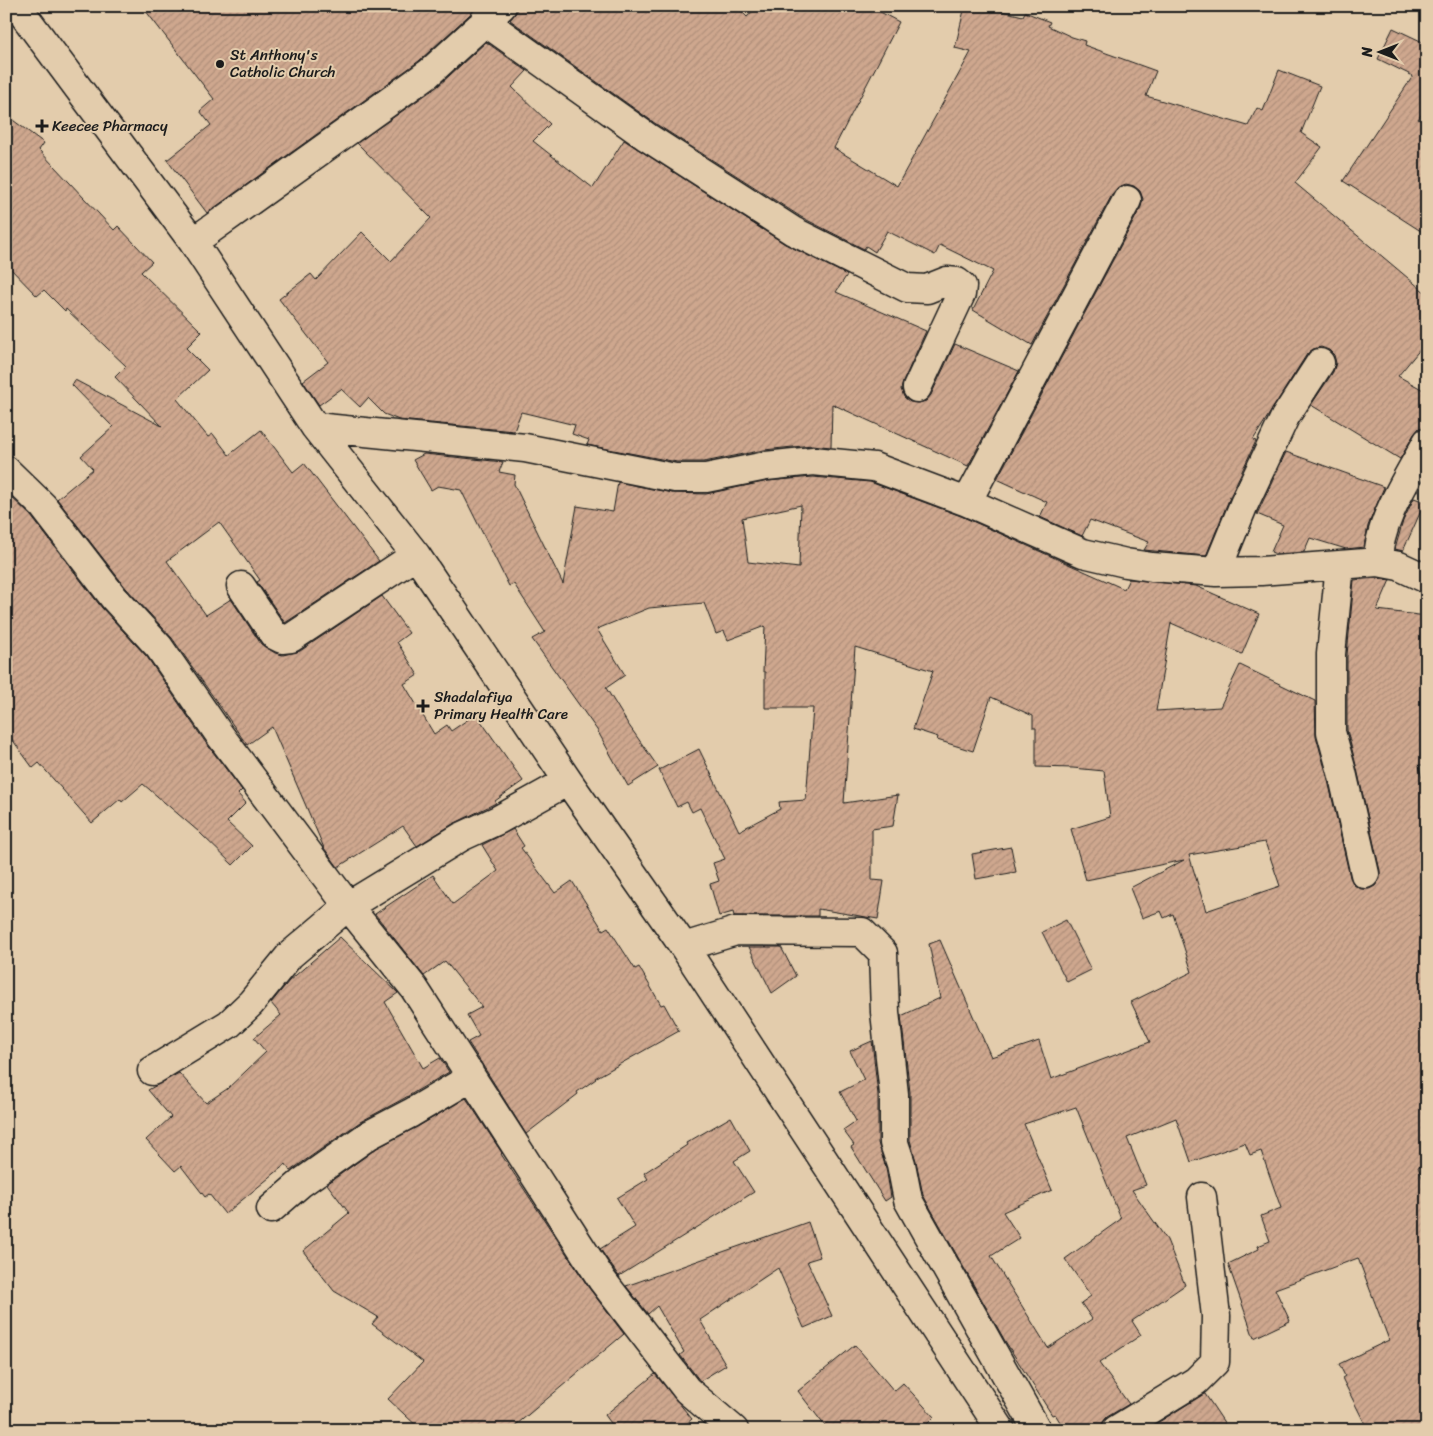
<svg xmlns="http://www.w3.org/2000/svg" width="1433" height="1436" viewBox="0 0 1433 1436" font-family="Sriracha,sans-serif">
<style>
.building{fill:url(#building-hatch);stroke:#1c1c1c;fill-rule:evenodd}
.lines{fill:none;stroke-linecap:round;stroke-linejoin:round}
.minor-casing{stroke:#1c1c1c;stroke-width:31}
.minor{stroke:#e3ccac;stroke-width:28}
.poi-dot{fill:#1c1c1c;stroke:#e3ccac;stroke-width:2}
.labels{text-anchor:middle;dominant-baseline:central;stroke-width:4;stroke-linejoin:round;paint-order:stroke}
.poi-label{font-size:15px;fill:#1c1c1c;stroke:#e3ccac;text-anchor:start}
</style>
<defs>
<pattern id="building-hatch" width="6" height="6" patternUnits="userSpaceOnUse" patternTransform="scale(1.25)"><rect width="6" height="6" fill="#cea78e"/><path d="M-1 1l2-2M0 6l6-6M5 7l2-2" fill="none" stroke="#b08f7a"/></pattern>
</defs>
<rect width="100%" height="100%" fill="#e3ccac"/>
<filter id="ink" filterUnits="userSpaceOnUse"><feTurbulence type="fractalNoise" baseFrequency=".02" numOctaves="2"/><feDisplacementMap in="SourceGraphic" scale="10" xChannelSelector="R" yChannelSelector="G"/><feConvolveMatrix kernelMatrix="1 2 1 2 8 2 1 2 1" color-interpolation-filters="sRGB"/></filter>
<g filter="url(#ink)">
<path class="building" d="M142,6h337l-60,55 -212,152 -40,-53 44,-35 -11,-14 14,-12z
M517,6h219l11,11 10,-11h112l30,16 -65,126 63,38 74,-134 -16,-4 10,-42h16l42,10 2,-4 25,10 -2,4 24,11 13,4 -1,4 72,26 -10,25 102,30 9,-18 6,3 16,-41 41,16 -19,47 21,14 -27,36 132,111v47l-29,35 29,16v34l-8,2 -5,6 -14,25 -89,-54 22,-33 3,-9 -2,-8 -5,-5 -8,-3 -8,2 -6,5 -54,86 3,1 -26,56 -24,59 -62,-6 5,-8 -59,-22 -8,16 -42,-19 7,-15 -50,-23 144,-272 2,-8 -3,-8 -6,-5 -8,-2 -8,3 -5,6 -81,152 -59,-35 20,-39 -53,-26 -5,10 -48,-24 -12,21 -9,-6 -2,3 -63,-32 -145,-93 -146,-104 7,-9z
M1393,28l34,16v63l-9,12 9,6v110l-84,-54 70,-105 -35,-17z
M486,42l41,29 -15,16 38,37 -17,17 60,47 31,-48 161,104 62,31 -11,17 90,39 -23,51 -2,7 3,8 6,5 9,1 7,-2 5,-6 24,-51 64,27 -51,95 -136,-62 -1,43 -19,-2 -48,5 -60,12h-27l-90,-17 2,-5 -17,-6 3,-9 -54,-13 -7,19 -115,-11 -15,-6 -16,-16 -8,9 -19,-18 -22,16 -16,-24 25,-19 -49,-63 32,-25 5,6 46,-48 29,29 40,-43 -74,-75 81,-57z
M6,115l38,28 -5,7 75,80 4,-4 34,36 -11,10 61,60 -16,16 22,22 -31,29 31,38 5,-3 16,21 32,-25 32,42 11,-9 75,98 -94,62 -28,-41 3,-2 -41,-58 -52,39 39,54 25,-16 30,45 14,9 8,2 17,-4 82,-55 27,37 -12,9 21,33 -14,9 30,50 13,-9 4,6 25,-17 47,67 -28,20 1,2 -43,21 -36,22 -14,-20 -65,41 -14,-19 -52,-121 -25,18 -75,-107 -46,-50 -69,-89 36,-30 -12,-13 32,-29 -41,-42 3,-5 87,46 -47,-49 11,-11 -60,-57 -1,2 -21,-21 -7,6 -31,-32z
M1286,452l98,35 -16,39 -4,21 -18,2 -36,-11 -6,14 -28,2 -5,-2 12,-27 -26,-11z
M424,454l79,8 -4,10 16,3 -1,9 49,100 14,-78 36,6 5,-30 54,11 34,1 62,-13 45,-4 57,5 91,34 163,73 5,-10 67,7 63,28 -17,40 -71,-31 -15,88 64,-4 20,-42 75,36 1,35 11,40 23,101 4,8 7,4h8l6,-3 5,-7v-8l-23,-102 -10,-39v-75l7,-75 23,-2 13,2 -13,30 50,6v149h-8l8,37v361l-9,4 9,22v241h-59l-26,-52 3,-2 -6,-12 50,-24 -31,-82 -83,31 15,32 -36,17 -26,-74 31,-15 -1,-3 12,-5 -9,-25 20,-8 -20,-57 -11,4 -5,-12 -54,19 -15,-44 -49,20 19,47 -14,5 35,50 18,45 -53,36 9,14 -42,28 30,41 -22,13 -4,5 -3,8h-35l-10,-16 -3,1 -47,-74 -82,-146 -7,-34 -6,-21v-48l-9,-76 39,-18 -11,-54 11,-4 51,117 48,-16 12,38 99,-37 -19,-40 61,-30 -19,-58 -9,4 -3,-7 -19,7 -12,-30 54,-28 -98,20 -15,-51 39,-12 -6,-46 -31,-3 -37,-1v-39h-3v-12l-42,-19 -18,54 -36,-11 1,-3 -25,-8 20,-58 -78,-24 -11,156 54,-8 -5,31 -21,3v51l12,1 -6,38 -60,-10v7h-84l-1,-4 -14,4 -9,-32 9,-3 -6,-18 12,-4 -25,-51 -8,4 -5,-10 -10,5 -18,-37 40,-21 40,82 41,-22 -1,-7 27,-2 7,-92h-48v-36h-2l2,-46 -37,14 -4,-9 -8,3 -12,-31 -55,5 -52,21 28,46 -19,13 22,36 30,43 -30,19 -31,-56 -65,-91 13,-7 -31,-48 -5,2 -48,-96 -23,-4 -7,4 -18,-30zM801,505l-2,63 -51,-6 -6,-44zM1265,842l15,44 -74,25 -17,-56zM1076,1107l45,112 -56,40 26,37 -10,7 11,16 -44,29 -57,-92 29,-18 -17,-26 49,-22 -28,-66z
M6,492l25,24 71,92 45,49 59,86 36,47 -4,4 8,9 -19,19 25,24 -19,19 -34,-33 -56,-48 -21,18 -2,-3 -28,24 -53,-60 -6,5 -27,-37z
M1414,498l11,4 -22,49 -8,-2 8,-28z
M513,829l11,17 -3,2 34,45 17,-12 31,49 5,-3 27,42 4,-2 22,38 3,-1 15,27 -84,47 1,1 -19,13 1,2 -52,40 -58,-92 11,-6 -12,-21 15,-8 -37,-46 -21,15 -49,-62 58,-39 20,29 45,-33 -16,-26z
M1011,847l5,25 -40,7 -4,-25z
M1066,920l25,50 -24,12 -25,-50z
M340,937l58,56 -13,9 38,66 17,-10 9,14 -46,27 -43,23 -70,49 -4,-7 -61,50 -16,-20 -4,3 -24,-31 -6,5 -29,-31 25,-23 -23,-27 31,-17 27,30 21,-14 39,-37 -12,-14 27,-23 -10,-12 18,-22z
M749,947h32l15,29 -24,17z
M872,1041l6,54v48l8,25 5,29 -6,4 -34,-54 3,-2 -11,-15 13,-9 -16,-29 24,-12 -14,-29z
M466,1098l36,55 -1,1 88,134 35,46 -114,96h-89l-33,-31 35,-37 -51,-38 6,-7 -44,-26 -31,-40 46,-38 -22,-29 50,-36 42,-22z
M731,1117l19,34 -16,10 20,31 -135,84 1,2 -20,-29 35,-22 -18,-29 31,-19 -4,-6 43,-28 -1,-2z
M808,1222l12,35 -13,4 25,55 -28,12 -26,-60 -78,52 26,45 -26,16 -20,-26 4,-3 -27,-46 -9,8 -22,-28z
M855,1345l39,46 9,-8 31,34 -13,13h-93l-30,-39z
M655,1374l37,45 -13,11h-63l-11,-15z
M1205,1394l24,36h-83l58,-36z"/>
<g class="lines">
<defs>
<path id="minor" d="M17,6l176,236 122,185 101,128 152,226 116,166 317,483
M484,21l163,116 146,94 114,57 20,1 20,-8 10,1 5,4 -1,8 -44,94
M193,242l236,-169 73,-67
M315,427l210,21 150,30h31l60,-12 47,-5 61,6 93,35 116,51 43,10 26,4 64,5 45,-1 117,-9 21,4 28,13
M6,470l37,36 71,92 45,49 60,87 129,172 66,82 188,292 85,110 47,40
M967,502l160,-302
M1378,562c0,-41 30,-84 49,-120
M1340,565l-9,89v78l11,40 23,102
M1216,572l28,-68 41,-87 35,-54
M241,586l33,49 8,4 9,-1 125,-83
M684,947l52,-16 126,1 21,21 2,59 9,82v49l7,21 7,36 129,230
M152,1071l77,-47 22,-21 39,-48 58,-49 113,-69 37,-17 70,-39
M271,1209l30,-26 68,-48 42,-22 49,-29 9,-12
M1116,1430l80,-49 19,-19 1,-46 -14,-119"/>
</defs>
<use href="#minor" class="minor-casing"/>
<use href="#minor" class="minor"/>
</g>
</g>
<g class="poi-dot">
<circle cx="220" cy="64" r="5"/>
<path d="M39.5 118.5h5v5h5v5h-5v5h-5v-5h-5v-5h5z"/>
<path d="M420.5 698.5h5v5h5v5h-5v5h-5v-5h-5v-5h5z"/>
</g>
<g class="labels">
<g class="poi-label">
<text x="230" y="55">St Anthony's<tspan x="230" dy="17">Catholic Church</tspan></text>
<text x="52" y="126">Keecee Pharmacy</text>
<text x="434" y="697">Shadalafiya<tspan x="434" dy="17">Primary Health Care</tspan></text>
</g>
</g>
<rect width="1433" height="1436" fill="none" stroke="#e3ccac" stroke-width="25"/>
<rect x="12" y="12" width="1408" height="1411" fill="none" stroke="#1c1c1c" stroke-width="2" filter="url(#ink)"/>
<g transform="translate(1380 52) rotate(270)" stroke="#e3ccac" stroke-width="4" paint-order="stroke">
<path d="M0-4L9 19L0 12L-9 19Z" fill="#1c1c1c"/>
<text y="-8" font-size="14" font-weight="bold" text-anchor="middle" fill="#1c1c1c">N</text>
</g>
</svg>
